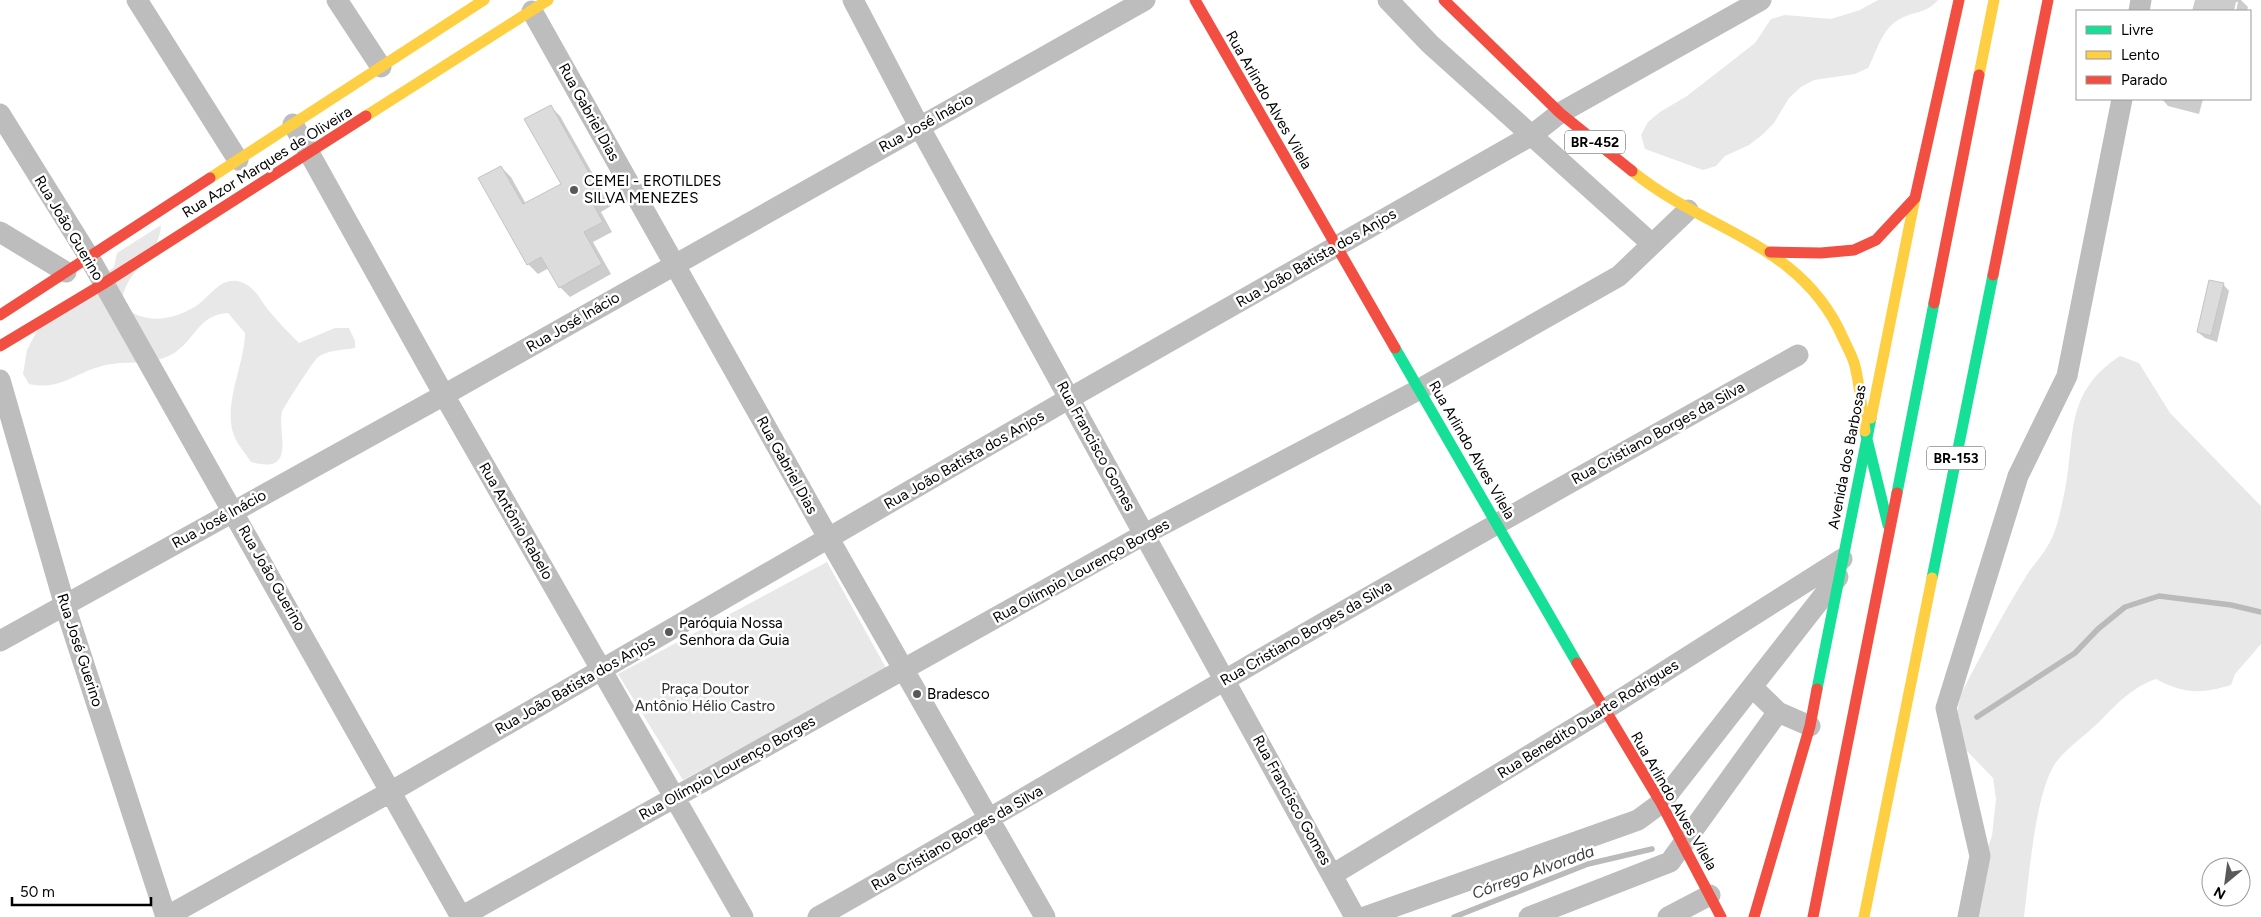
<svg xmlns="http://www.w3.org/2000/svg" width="2261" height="917" viewBox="0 0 2261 917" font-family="Figtree,sans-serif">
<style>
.green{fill:#e8e8e8}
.shadow{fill:#0003}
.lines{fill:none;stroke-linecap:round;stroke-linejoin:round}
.stream{stroke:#bababa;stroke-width:5.5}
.building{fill:#dcdcdc;stroke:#c4c4c4}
.street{stroke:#bdbdbd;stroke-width:21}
.fast{stroke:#16e098;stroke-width:11}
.slow{stroke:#ffcf43;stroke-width:11}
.jam{stroke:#f24e42;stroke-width:11}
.poi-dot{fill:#595959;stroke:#fff;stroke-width:2}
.labels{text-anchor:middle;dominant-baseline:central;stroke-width:5;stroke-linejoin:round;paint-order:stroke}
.shield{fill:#fff;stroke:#4c4c4c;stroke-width:1}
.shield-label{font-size:14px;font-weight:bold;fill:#000}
.street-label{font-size:15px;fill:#000;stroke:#fff}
.poi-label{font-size:15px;fill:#000;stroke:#fff;text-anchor:start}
.park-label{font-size:15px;fill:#2d2d2d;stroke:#fff}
.water-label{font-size:16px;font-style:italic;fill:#3e3e3e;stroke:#fff}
</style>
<rect width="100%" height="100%" fill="#fff"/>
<path class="green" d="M1878,0h60c-13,15 -23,10 -38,19 -19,10 -23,33 -32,49l-13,6 -41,6 -13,7 -12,11 -15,25 -12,12 -13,10 -24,11 -9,10 -13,4 -58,-21 -4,-14 7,-13 12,-10 27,-16 68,-53 16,-24 14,-4 46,4 29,-9z
M161,225c-1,33 -39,46 -39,80 21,20 50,16 74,1 14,-9 25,-31 45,-24 16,6 19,19 29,30 9,11 19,21 29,31l36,-15h14l6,13v7c-12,2 -27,2 -37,9 -4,3 -35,51 -36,55 -5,21 16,63 -31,50 -5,-7 -11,-15 -15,-22 -16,-31 9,-75 9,-107l-17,-20c-29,2 -31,23 -51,38 -23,17 -50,8 -75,15 -28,7 -42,25 -73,18l-6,-10 4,-24 13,-25 74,-58 3,-14z
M2120,356l19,7 31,50 91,93v138l-26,30 -4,11c-30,9 -47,9 -75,-6 -24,8 -39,25 -57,43 -13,13 -30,24 -42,39 -22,28 -28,119 -33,156h-58l12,-43 14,-38 4,-37 -3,-21 -27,-28 -9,-38 4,-18c20,-39 41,-79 64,-116 6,-11 16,-20 22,-31 8,-12 12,-29 15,-43 16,-61 -3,-108 58,-148z
M827,562l59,106 -203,112 -65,-106z"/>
<path class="shadow" d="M2195,0h46l7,7 -1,4h-11l2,-9h-2l-2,9h-42z
M2162,99h41l-4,15 -31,-8z
M550,106l10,10 51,90 -10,6 11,20 -19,10 18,32 -41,23 -10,-10 -11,-19 -11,6 -10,-10 -27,-97 10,10 15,27 36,-20z
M2223,284l6,7 -12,51 -12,-4 -7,-6z"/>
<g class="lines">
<path class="stream" d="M1977,717l98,-64 23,-24 27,-22 34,-11 72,9 30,7
M1454,917l134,-53 64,-15"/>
</g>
<path class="building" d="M551,105l51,91 -10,6 11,20 -19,10 18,32 -43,24 -18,-31 -14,8 -49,-87 23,-12 22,38 38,-20 -37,-65z
M2209,280l15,3 -13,53 -14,-4z"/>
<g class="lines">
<path class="street" d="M137,0l101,160
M337,0l44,67
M853,0l66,126 436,791
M1388,0l42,44 222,200
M532,11l297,528 216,378
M2139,11l2,-11
M0,114l89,143 372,660
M293,124l151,271 299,522
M0,232l66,40
M0,380l65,226 101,311
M0,641l444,-246 701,-395
M1778,712l32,14
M1332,875l272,-165 238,-151
M166,917l226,-126 678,-393 462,-263 28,-22 201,-113
M461,917l684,-383 275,-145 199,-113 69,-66
M818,917c137,-77 272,-158 407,-237 190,-111 381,-218 573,-325
M1365,917l273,-97 23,-17 177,-226
M1529,917l141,-55 108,-150 -26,-25
M1668,917l42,-22
M1968,917l12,-61 -34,-148 72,-232 49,-100 55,-277"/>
<path class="fast" d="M1395,348l182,315
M1865,431l23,94
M1897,493l37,-190
M1932,578l61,-303
M1817,689l54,-271"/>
<path class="slow" d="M1979,75l15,-75
M366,116l182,-116
M1632,171c74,61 169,71 211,167 4,9 10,19 12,28 5,21 7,43 10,65
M210,178l274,-178
M1871,418l44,-220
M1864,917l68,-339"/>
<path class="jam" d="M1195,0l200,348
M1444,0l116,113 72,58
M1770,252l51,1 33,-3 22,-10 39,-42 44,-198
M1993,275l55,-275
M1934,303l45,-228
M0,315l210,-137
M0,346l103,-62 263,-168
M1577,663l84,140 60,114
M1754,917l56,-191 7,-37
M1813,917l84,-424"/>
</g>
<g class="poi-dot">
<circle cx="574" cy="190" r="5"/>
<circle cx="669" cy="632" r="5"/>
<circle cx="917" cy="694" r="5"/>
</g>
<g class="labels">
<g class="shield">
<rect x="1565" y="130.5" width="60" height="23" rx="4"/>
<rect x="1927" y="446.5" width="58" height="23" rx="4"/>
</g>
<g class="shield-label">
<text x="1595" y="142">BR-452</text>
<text x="1956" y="458">BR-153</text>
</g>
<g class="street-label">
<text transform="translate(1269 100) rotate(60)">Rua Arlindo Alves Vilela</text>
<text transform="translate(589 112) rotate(61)">Rua Gabriel Dias</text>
<text transform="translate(926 123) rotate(-29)">Rua José Inácio</text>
<text transform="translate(267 162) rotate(-32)">Rua Azor Marques de Oliveira</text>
<text transform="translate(69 228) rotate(59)">Rua João Guerino</text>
<text transform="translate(1316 258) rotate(-30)">Rua João Batista dos Anjos</text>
<text transform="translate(573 322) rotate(-30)">Rua José Inácio</text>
<text transform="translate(1658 433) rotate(-29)">Rua Cristiano Borges da Silva</text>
<text transform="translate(1096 446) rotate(61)">Rua Francisco Gomes</text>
<text transform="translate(1472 450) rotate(60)">Rua Arlindo Alves Vilela</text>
<text transform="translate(1847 457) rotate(-79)">Avenida dos Barbosas</text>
<text transform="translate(964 460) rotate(-30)">Rua João Batista dos Anjos</text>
<text transform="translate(787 465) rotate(61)">Rua Gabriel Dias</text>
<text transform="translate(219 519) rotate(-29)">Rua José Inácio</text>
<text transform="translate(516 521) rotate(60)">Rua Antônio Rabelo</text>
<text transform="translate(1081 571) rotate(-29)">Rua Olímpio Lourenço Borges</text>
<text transform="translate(272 578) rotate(60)">Rua João Guerino</text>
<text transform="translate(1306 633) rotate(-30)">Rua Cristiano Borges da Silva</text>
<text transform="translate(80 650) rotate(72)">Rua José Guerino</text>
<text transform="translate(575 685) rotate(-30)">Rua João Batista dos Anjos</text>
<text transform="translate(1588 719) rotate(-32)">Rua Benedito Duarte Rodrigues</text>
<text transform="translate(727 768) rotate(-29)">Rua Olímpio Lourenço Borges</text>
<text transform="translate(1292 800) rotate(61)">Rua Francisco Gomes</text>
<text transform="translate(1674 801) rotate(60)">Rua Arlindo Alves Vilela</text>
<text transform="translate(957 838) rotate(-30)">Rua Cristiano Borges da Silva</text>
</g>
<g class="poi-label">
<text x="584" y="181">CEMEI - EROTILDES<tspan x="584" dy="17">SILVA MENEZES</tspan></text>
<text x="679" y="623">Paróquia Nossa<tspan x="679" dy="17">Senhora da Guia</tspan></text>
<text x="927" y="694">Bradesco</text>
</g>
<g class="park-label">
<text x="705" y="689">Praça Doutor<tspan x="705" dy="17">Antônio Hélio Castro</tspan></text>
</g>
<g class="water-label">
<text transform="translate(1533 872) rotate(-20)">Córrego Alvorada</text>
</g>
</g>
<rect x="2076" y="10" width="175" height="90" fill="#ffffff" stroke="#999999"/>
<rect x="2086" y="26" width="25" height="8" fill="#16e098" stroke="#999999"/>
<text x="2121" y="35" font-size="15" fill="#000000">Livre</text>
<rect x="2086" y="51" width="25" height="8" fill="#ffcf43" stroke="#999999"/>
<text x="2121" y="60" font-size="15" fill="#000000">Lento</text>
<rect x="2086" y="76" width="25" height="8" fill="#f24e42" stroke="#999999"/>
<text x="2121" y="85" font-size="15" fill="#000000">Parado</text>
<g transform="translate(2226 882) rotate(209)"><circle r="24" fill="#ffffff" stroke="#999999"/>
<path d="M0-4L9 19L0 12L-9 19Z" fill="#595959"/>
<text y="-8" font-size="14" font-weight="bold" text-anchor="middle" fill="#000000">N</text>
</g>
<path d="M12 897v8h139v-8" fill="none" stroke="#000000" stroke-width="2.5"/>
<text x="20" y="897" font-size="15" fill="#000000" stroke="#ffffff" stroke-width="4" paint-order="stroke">50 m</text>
</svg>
